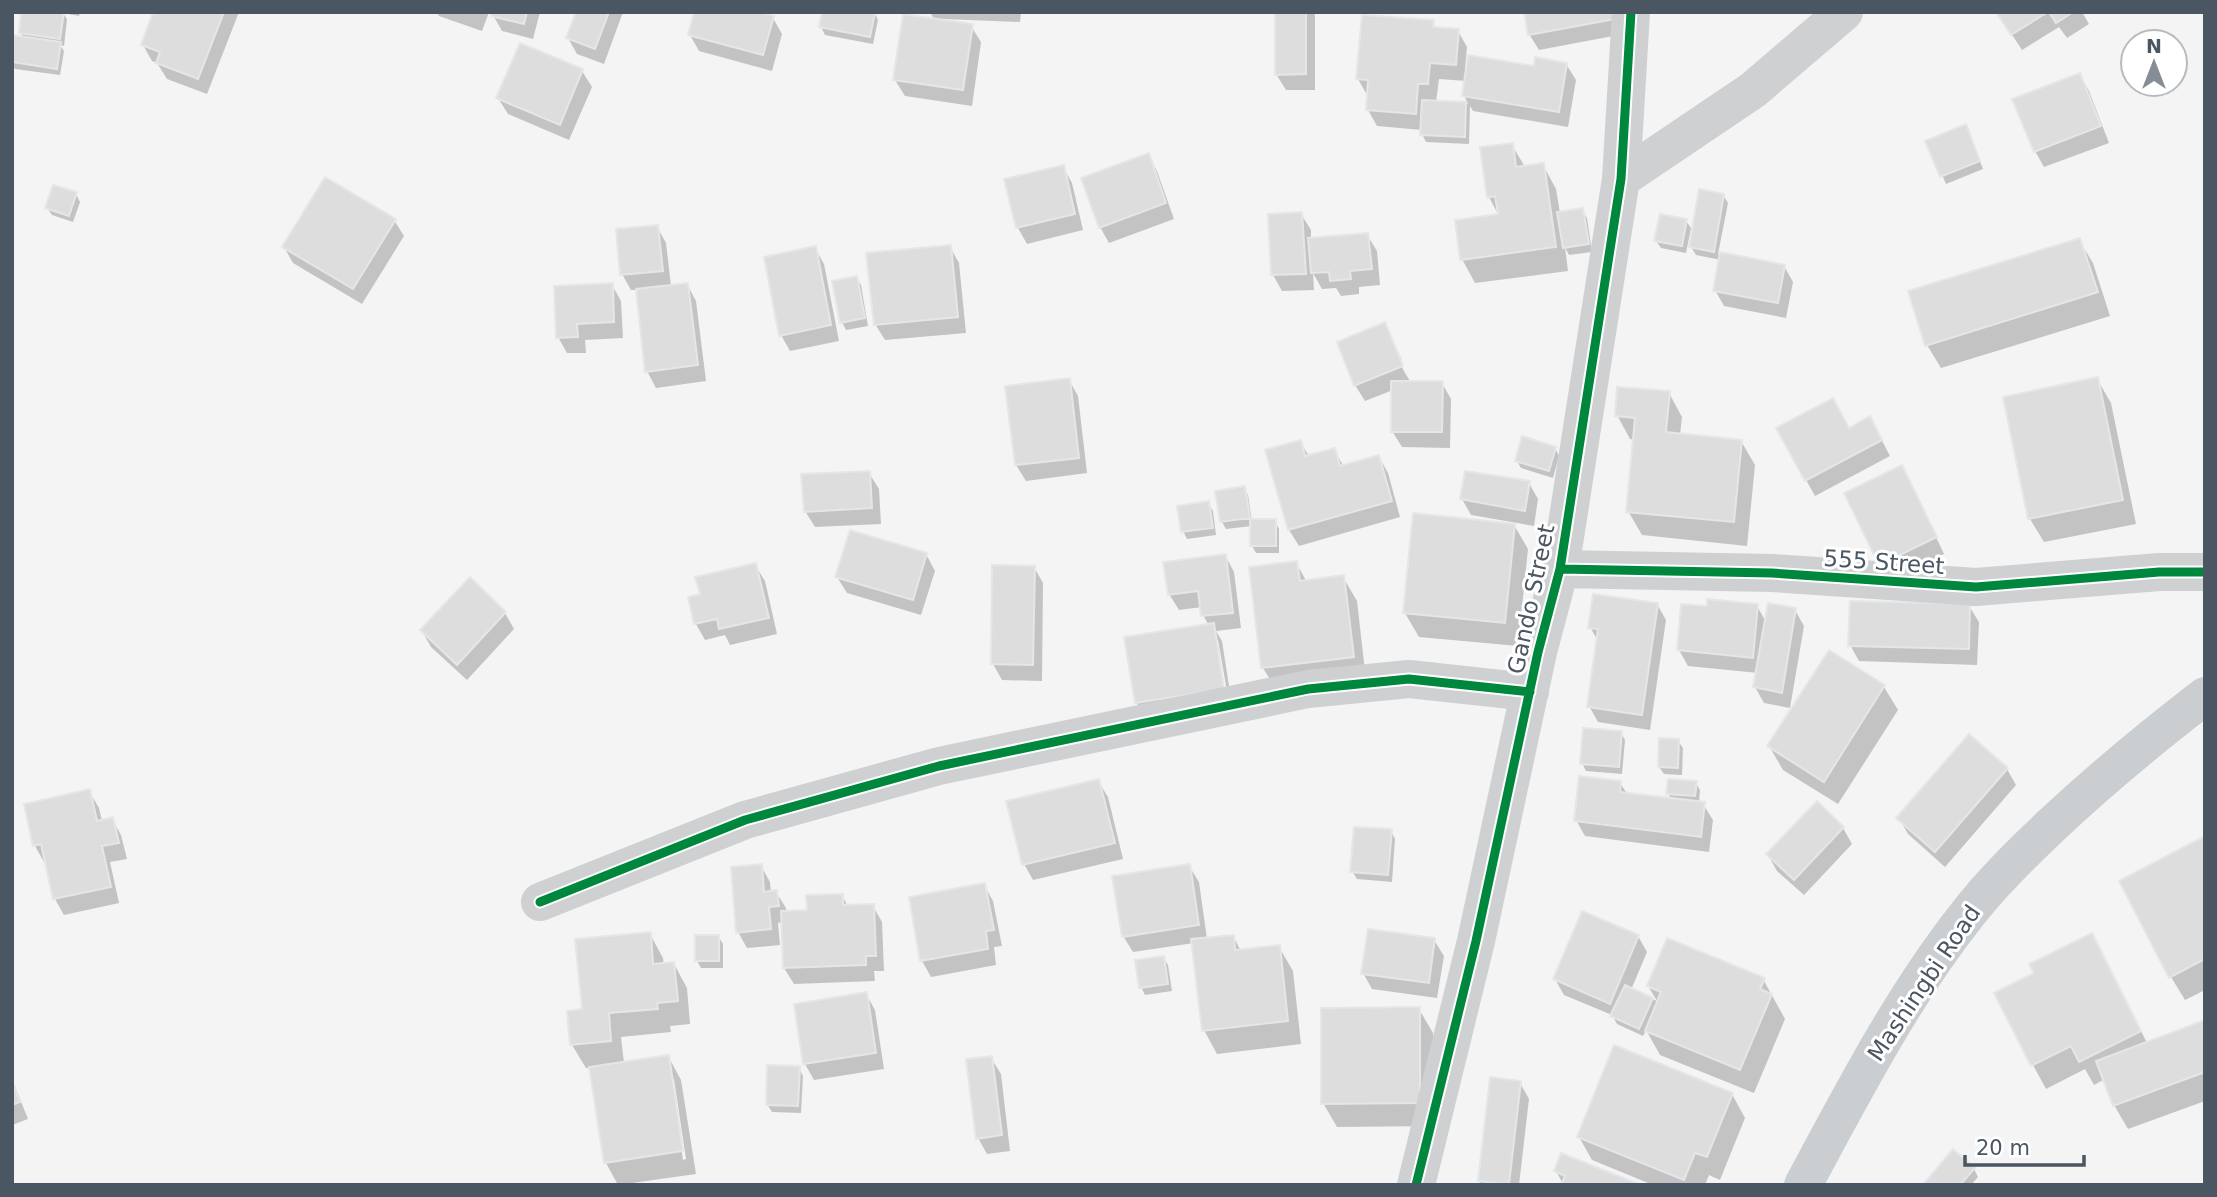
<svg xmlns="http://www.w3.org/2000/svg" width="2217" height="1197" viewBox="0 0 2217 1197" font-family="'DejaVu Sans',sans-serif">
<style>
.shadow{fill:#0003;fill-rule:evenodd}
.building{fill:#ddddde;stroke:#e5e6e7;stroke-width:2}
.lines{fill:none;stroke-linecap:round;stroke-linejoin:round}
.minor{stroke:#ced0d2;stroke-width:38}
.major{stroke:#caced1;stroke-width:38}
.cycleway-casing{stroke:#fff;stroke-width:13}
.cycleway{stroke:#00873e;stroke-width:9}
.labels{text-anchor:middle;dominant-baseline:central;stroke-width:6;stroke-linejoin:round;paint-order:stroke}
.street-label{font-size:23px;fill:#4a5661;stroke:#fff}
</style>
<rect width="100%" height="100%" fill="#f4f4f4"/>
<path class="shadow" d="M23,12h57l-1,4 -16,-3 4,6 -3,27 -4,-1 4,6 -4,24 -45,-6 -3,-5v-11l3,-16 9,2 -3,-6z
M155,12h84l-32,82 -40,-15 -10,-16 -5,-2 -9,-16z
M437,12h52l-7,19 -43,-15z
M494,12h46l-7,27 -31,-8 -9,-16z
M577,12h46l-19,52 -27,-10 -9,-16z
M874,12l4,8 -5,24 -48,-9 -4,-8z
M930,12h91l-1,10 -77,-3v3l28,4 10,16 -9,64 -67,-10 -10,-16 40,-59z
M1276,12h37l2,3v75h-29l-10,-16z
M1625,12l4,21 -90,17 -10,-16z
M1997,12h85l7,12 -22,14 -8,-11 -37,23z
M773,18l9,16 -10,37 -73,-20 -9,-16z
M1432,22l5,8 21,1 9,16 -2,22 70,-1 31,-4 10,16 -8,47 -95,-16 -3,-5 -1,38 -43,-2 -4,-8v-4l-45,-4 -9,-16 -1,-15 -9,-16zM1439,79l27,2 -2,14 4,9 -32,-2z
M582,71l10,16 -23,53 -61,-26 -10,-16z
M2080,75l9,16 20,52 -65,24 -9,-16z
M1969,134l14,35 -37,15 -18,-42z
M1512,145l13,22 18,-2 13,24 4,24 22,-3 5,8 5,34 -23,3 -4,-8 3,24 -93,12 -13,-24 37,-43 -10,-19z
M1148,155l9,16 17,48 -65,24 -9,-16z
M1063,167l9,16 11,47 -56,14 -9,-16z
M76,194l4,8 -7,20 -21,-7 -5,-7z
M1723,195l5,8 -10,51 66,12 9,16 -7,36 -62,-12 -9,-16 6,-30 -25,-5 -5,-8z
M1301,214l10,16v10l56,-5 10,16 3,34 -21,2v7l-18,2 -5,-8 -14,1 -9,-16 1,17 -32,1 -9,-16z
M394,220l10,16 -42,68 -69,-41 -9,-16z
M1686,221l5,7 -5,25 -25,-5 -5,-7z
M657,227l9,16 5,43 16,-2 9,17 10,80 -50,7 -9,-17 -10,-81h-6l-9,-16z
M2079,240l14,23 17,53 -169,52 -14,-23z
M950,247l9,16 7,70 -81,7 -10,-16z
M815,248l9,16 15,77 -49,10 -9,-16z
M856,278l5,7 7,41 -22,4 -4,-8z
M612,285l9,16 2,37 -38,2 1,13h-19l-9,-16z
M1385,325l17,35 -2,-2 -3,1 14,24h31l9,16 -1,49 -48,-1 -10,-16 1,-41 -28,11 -10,-16z
M2097,379l14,24 25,121 -92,18 -14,-23z
M1069,380l9,16 9,77 -61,8 -10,-16 -9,-78z
M1669,393l13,24 -2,18 61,6 14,24 -8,81 -105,-11 -14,-24 7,-71 -5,-1 -13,-24z
M1849,430l30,5 11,21 -75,40 -9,-16z
M1300,442l9,14 25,-6 10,17 35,-10 9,16 12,44 -101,29 -10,-16 -21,-79z
M1555,448l4,8 -6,22 -32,-10 -4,-7z
M869,473l10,16 2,35 -66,3 -10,-16z
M1529,483l9,16 -4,27 -63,-11 -9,-16z
M1911,484l33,70 -55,26 -9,-16z
M1244,488l4,7 4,26h23l4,8v24h-23l-4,-7v-20l-26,3 -4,-7 -5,-30z
M1208,503l5,8 3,24 -29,4 -4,-8z
M1514,525l14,24 -10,97 -99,-9 -14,-24z
M926,554l9,17 -14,44 -74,-22 -10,-16z
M1225,555l9,17 7,56 -25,3 6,10 10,64 -86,13 -10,-16 73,-76 -6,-11 -1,-8 -23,3 -10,-16zM1215,640h3l10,57 -4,1z
M1296,563l11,19 36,-5 14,24 9,79 -89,11 -14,-23z
M755,565l10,16 12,53 -47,11 -5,-10 -20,5 -9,-16 -6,-26 12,-3z
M1034,567l9,16 -1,98 -40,-1 -9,-16z
M1657,604l9,16 -16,110 -52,-8 -9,-16 9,-65 -8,-14z
M1757,606l9,16 29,-12 9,16 -14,82 -26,-5 -9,-16 3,-14 -70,-7 -9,-16 29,-42z
M1969,606l10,16 -2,43 -118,-4 -9,-16z
M505,613l9,16 -47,51 -36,-33 -9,-16z
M1884,687l14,23 -60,94 -55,-34 -14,-24z
M1621,733l4,7 -3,34 -36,-3 -4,-8z
M1678,741l5,7 -1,27 -18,-1 -5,-7z
M2007,769l9,16 -71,82 -37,-33 -9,-16z
M1098,781l10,16 15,62 -90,21 -9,-16z
M1620,783l8,12 44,5 -4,-6 28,-11 4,7 -1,13 4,1 10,16 -4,32 -124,-16 -9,-16z
M89,791l10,17 3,13 10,-2 9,16 6,24 -17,3 9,41 -55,12 -9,-16 -8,-38 -3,1 -9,-16 -9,-41z
M1843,828l9,16 -48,51 -27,-24 -9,-16z
M1391,831l4,8 -3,43 -35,-3 -5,-8z
M2205,838v152l-20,10 -14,-23z
M761,866l9,16 1,11 5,-1 10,16v5l23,-1 33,-17 6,12 25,-1 9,16 2,49h-10l1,10 -81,3 -10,-16 -1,-46 -5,1 2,22 -33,3 -9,-16z
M1189,866l10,16 8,57 26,-3 8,15 38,-4 14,24 8,73 -84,10 -13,-24 -10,-87 -61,9 -10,-16z
M984,885l9,16 9,45 -8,1 2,18 -65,12 -9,-16z
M650,934l13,24 1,7 10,-1 13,24 3,36 -20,2 1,6 -50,5 3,26 44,-7 13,24 15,94 -78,11 -12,-22 -15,-95h-5l-14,-23 11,-34zM671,1079h3l12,80 -3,1z
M718,936l5,8v24h-22l-4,-7z
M1638,936l9,16 -16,38 26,11 -9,-15 115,-7 22,40 -31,74 -94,-38 -14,-25 -3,6 -26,-12 -5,-9 -48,-20 -9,-16z
M1434,940l10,16 -7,42 -65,-9 -9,-16z
M1164,958l4,7 4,26 -27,4 -4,-8z
M2105,959l42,84 58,-21v79l-77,28 -14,-24 -9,-26 -11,6 -9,-16 -39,20 -13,-24 3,-91z
M866,994l9,16 9,59 -70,11 -9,-16 -9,-59z
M1419,1009l14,24v93l-96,1 -14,-24z
M991,1058l10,16 9,77 -23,3 -9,-16z
M799,1068l4,8 -2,37 -29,-1 -5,-8z
M12,1079l16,40 -16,6z
M1520,1083l9,16 -10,86h-37l-3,-4z
M1732,1094l13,24 -25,62 -11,-5 -4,10h-52l-61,-25 -13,-23z
M1974,1169l4,8 -7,8h-46z
M1556,1171l80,14 -73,-1z"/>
<path class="building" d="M21,12h43l-4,27 -41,-6z
M153,12h71l-26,67 -42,-16 4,-11 -19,-7z
M492,12h35l-3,12 -33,-8z
M576,12h33l-14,37 -29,-11z
M694,12h66l14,4 -11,39 -75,-20z
M822,12h53l-5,25 -51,-10z
M1275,12h31v62l-31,1z
M1524,12h96l1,6 -93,17z
M1996,12h52l-37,23z
M2049,12h24l-17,11z
M903,14l70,10 -10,66 -70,-10z
M1362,15l72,5 -1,7 26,2 -3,36 -26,-2 -2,21h-10l-2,30 -50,-4 2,-30 -12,-1z
M13,35l48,7 -4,27 -45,-7z
M520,43l63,26 -23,56 -64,-27z
M1468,55l66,11 1,-9 32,6 -8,49 -97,-16z
M2080,73l21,53 -67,26 -22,-53z
M1422,100l44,2 -1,35 -45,-2z
M1966,124l14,37 -40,16 -15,-36z
M1513,143l3,24 28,-4 12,84 -96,13 -5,-40 43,-6 -3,-18 -8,2 -7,-51z
M1149,153l17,50 -67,25 -18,-50z
M1064,165l11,49 -59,14 -12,-49z
M325,177l71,42 -43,70 -71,-42z
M53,185l24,7 -8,24 -24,-8z
M1699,189l25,5 -10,58 -25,-5z
M1583,208l6,36 -26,4 -6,-36z
M1302,212l4,62 -35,1 -3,-61z
M1660,214l27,5 -5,27 -28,-5z
M658,225l5,46 -43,4 -4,-46z
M1368,233l4,36 -22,2 1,8 -21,2 -1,-9 -18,1 -3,-35z
M2080,238l18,54 -173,54 -17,-55z
M951,245l7,72 -84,8 -8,-72z
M816,246l15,79 -52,11 -15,-79z
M1720,252l65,13 -7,38 -65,-12z
M857,276l8,42 -25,5 -8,-42z
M613,283l1,39 -37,2 1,13 -22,1 -2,-52z
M688,283l10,82 -53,7 -9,-83z
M1385,322l18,44 -49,20 -17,-44z
M2098,377l25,123 -95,19 -25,-122z
M1070,378l9,80 -64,7 -10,-79z
M1391,381h52l-1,51h-51z
M1617,387l53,4 -4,41 76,8 -8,82 -108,-10 9,-94 -20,-2z
M1833,398l16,30 21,-12 12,24 -77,41 -29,-53z
M1522,436l34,11 -7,24 -34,-10z
M1301,440l4,16 30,-8 5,18 39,-11 13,46 -104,29 -23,-80z
M1902,465l35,72 -58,28 -35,-72z
M870,471l2,37 -68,4 -3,-38z
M1465,471l65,10 -5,30 -65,-12z
M1245,486l5,32 -30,4 -5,-31z
M1209,501l4,27 -32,4 -4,-26z
M1413,513l102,11 -10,99 -102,-10z
M1250,519h26v27h-26z
M850,530l77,23 -14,47 -78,-23z
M1226,554l7,59 -32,3 -3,-25 -30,4 -5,-33z
M1297,561l3,20 44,-6 10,82 -93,11 -12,-101z
M756,563l13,55 -50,11 -2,-10 -23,5 -6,-27 12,-3 -5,-17z
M992,565l43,1 -2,99 -42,-1z
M470,577l36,35 -49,53 -37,-35z
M1593,594l65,9 -16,112 -55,-8 11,-78 -10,-1z
M1707,599l51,5 -5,54 -76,-8 4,-46 26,2z
M1850,601l120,3 -1,45 -121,-3z
M1768,603l28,5 -14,85 -29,-6z
M1214,623l10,66 -89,14 -11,-66z
M1829,650l56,35 -61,97 -57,-36z
M1583,728l39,3 -3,36 -39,-3z
M1969,734l39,34 -73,84 -39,-34z
M1659,738l20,1 -1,29 -20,-1z
M1579,776l42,5 -1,11 85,10 -4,35 -127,-16z
M1099,779l16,64 -93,22 -16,-64z
M1668,779l29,2 -2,15 -29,-2z
M90,789l7,32 16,-4 6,26 -17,3 9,41 -58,12 -12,-55 -8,2 -9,-42z
M1817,801l27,26 -50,53 -28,-26z
M1354,827l38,2 -4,46 -38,-3z
M2205,836v123l-36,19 -50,-97z
M762,864l2,28 13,-2 2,16 -10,1 2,22 -35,4 -5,-66z
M1190,864l9,61 -77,12 -10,-61z
M985,883l9,47 -8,1 2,18 -68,12 -11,-64z
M843,894v11l31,-1 2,52h-10v9l-83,3 -2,-57 26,-1 -1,-15z
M1582,911l57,24 -29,69 -57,-25z
M1368,929l67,9 -6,45 -68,-9z
M651,932l2,32 21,-2 4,39 -21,2 1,6 -49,4 2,28 -41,4 -3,-34 15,-2 -7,-70z
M2092,933l49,98 -62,31 -8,-16 -40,20 -37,-73 40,-20 -5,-9z
M695,935h24v26h-24z
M1234,935l1,15 45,-5 8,76 -86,10 -11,-92z
M1667,938l98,40 -5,11 12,5 -32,76 -95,-39 16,-39 -14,-6z
M1164,956l4,28 -29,4 -4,-28z
M1625,985l28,13 -14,31 -29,-13z
M867,992l9,61 -73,11 -9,-60z
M1420,1007v96l-99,1v-96z
M2205,1020v52l-92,34 -17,-45z
M1614,1045l119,48 -26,64 -12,-4 -11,27 -107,-43z
M669,1055l14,96 -79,12 -15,-96z
M992,1056l10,79 -26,4 -10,-80z
M767,1065l33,1 -2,40 -32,-1z
M1490,1077l31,4 -12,103 -31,-3z
M12,1082l8,20 -8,3z
M1953,1149l22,19 -15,17h-37z
M1561,1153l80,32h-80l4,-9 -11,-5z"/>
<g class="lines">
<path class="minor" d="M1621,179l132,-89 91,-78
M1560,569l212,4 204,14 183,-15h46
M540,902l205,-82 194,-54 369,-77 101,-10 121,13
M1416,1185l60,-244 62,-289 22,-83 61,-390 10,-167"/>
<path class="major" d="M1803,1185c49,-91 99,-188 163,-269 26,-34 57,-64 88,-93 48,-45 99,-87 151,-127"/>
<defs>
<path id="cycleway" d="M1560,569l212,4 204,14 183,-15h46
M540,902l205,-82 194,-54 369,-77 101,-10 121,13
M1416,1185l60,-244 62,-289 22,-83 61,-390 10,-167"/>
</defs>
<use href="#cycleway" class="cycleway-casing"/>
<use href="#cycleway" class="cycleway"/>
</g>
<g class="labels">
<g class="street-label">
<text transform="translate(1884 562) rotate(4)">555 Street</text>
<text transform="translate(1531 599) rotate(-78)">Gando Street</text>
<text transform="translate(1924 983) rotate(-56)">Mashingbi Road</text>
</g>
</g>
<rect width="2217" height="1197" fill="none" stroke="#4a5661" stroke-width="28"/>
<g transform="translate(2154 63)"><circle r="33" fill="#ffffff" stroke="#b7bbc0" stroke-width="2"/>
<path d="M0-5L12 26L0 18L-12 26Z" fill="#868d94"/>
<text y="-10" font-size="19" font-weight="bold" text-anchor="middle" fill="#4a5661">N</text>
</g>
<path d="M1965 1155v10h119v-10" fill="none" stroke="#4a5661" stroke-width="3.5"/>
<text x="1976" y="1155" font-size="21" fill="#4a5661" stroke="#ffffff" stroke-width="5" paint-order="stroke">20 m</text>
</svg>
